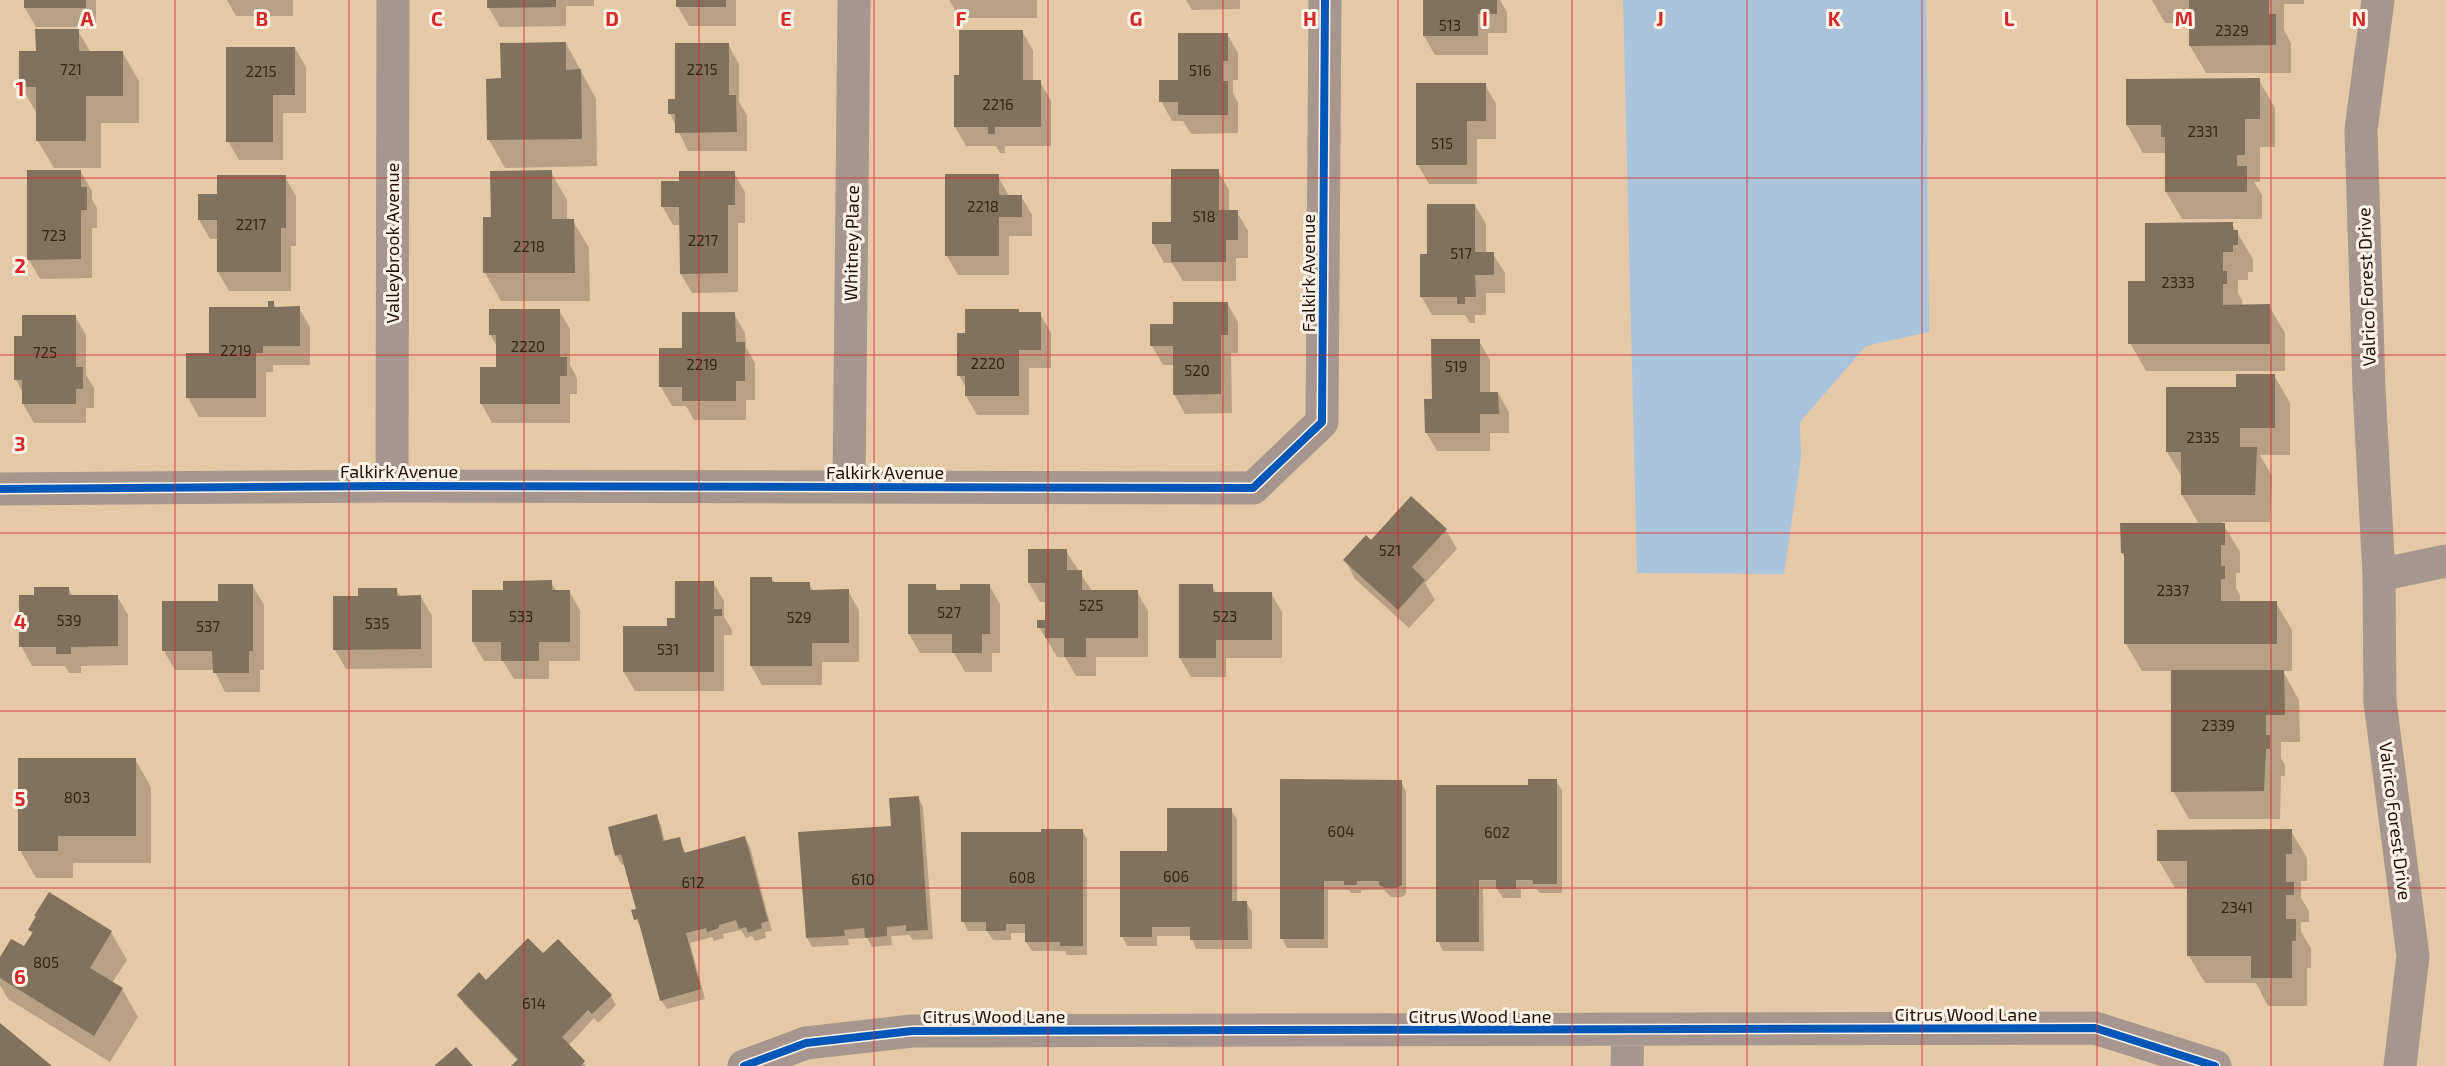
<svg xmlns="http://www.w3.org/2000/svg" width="2446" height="1066" viewBox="0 0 2446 1066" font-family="'Exo 2',sans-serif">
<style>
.water{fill:#aac3dc}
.shadow{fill:#0003}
.building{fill:#82715c}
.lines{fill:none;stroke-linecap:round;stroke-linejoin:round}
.minor{stroke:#a7968d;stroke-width:33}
.cycleway-casing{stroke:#fff4e8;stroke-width:11}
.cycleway{stroke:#0057b8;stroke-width:8}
.grid{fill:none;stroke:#d62828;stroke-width:1.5;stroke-opacity:0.55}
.labels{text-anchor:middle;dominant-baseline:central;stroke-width:6;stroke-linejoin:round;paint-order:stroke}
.number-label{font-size:15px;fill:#382617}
.street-label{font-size:18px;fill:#1f0d00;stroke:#fff4e8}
.grid-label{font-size:20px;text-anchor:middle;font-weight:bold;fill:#d62828;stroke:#fff4e8;stroke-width:6;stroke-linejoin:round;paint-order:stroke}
</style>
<rect width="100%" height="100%" fill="#e5c9a7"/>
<path class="water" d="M1623,0h303l3,332 -63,14 -66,76 1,36 -17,116 -147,-1z"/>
<path class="shadow" d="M25,0h71v27h-60l-11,-19z
M227,0h66v16h-57z
M489,0h105v6h-28v20l-66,1 -11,-19z
M678,0h58v26h-47l-11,-19z
M949,0h88v18h-77z
M1186,0h54v9l-48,1z
M1424,0h76l7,12v21h-19v22h-53l-11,-19z
M2152,0h152v4h-20v26l7,13v30h-85l-16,-27v-23h-25z
M78,31l13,22h32l16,28v42h-38v45h-47l-16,-27 -1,-27 -16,-28z
M1022,31l11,19v32h7l11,19v45h-46v7h-5l-4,-7h-30l-11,-19 6,-51z
M1227,34l11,19v27h-5v13l5,9v31l-47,1 -8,-13h-11l-11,-20z
M566,43l30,56 1,67 -92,2 -16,-28 13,-60z
M728,44l11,20v38l8,13v36h-59l-18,-37 7,-14z
M295,48l11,19v46h-23v47h-44l-11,-19z
M2259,80l16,28v39h-15v35h-6l8,13v24h-80l-16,-27v-39h-23l-16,-28z
M1485,85l11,19v35h-19v45h-48l-11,-19z
M1218,171l11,19v22h8l11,19v27h-12v23h-53l-11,-18h-8l-11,-20z
M81,172l11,19v8l5,9v20h-5v50l-52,1 -11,-19z
M551,172l16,28v21h6l16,27 1,53h-89l-16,-28 7,-54z
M734,173l11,19v31h-7v69l-46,1 -11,-19v-49h-8l-11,-19 18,-24z
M947,176h51l11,20h12l11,19v21h-23v39h-51l-11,-19z
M285,177l11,19v50h-5v45h-62l-11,-19v-33h-8l-11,-19 19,-25z
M1475,205l11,19v30h7l12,19v20h-19v22h-11v8h-5l-5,-8h-33l-11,-19 8,-40z
M2232,224l21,35v13h-5v8h-10v13l4,7v6h27l16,27v38h-139l-16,-28 17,-61z
M273,302l3,6h23l11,19v38h-37v7h-7v45h-67l-11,-19v-43h22l60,-46z
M1227,303l11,19v31h-7l1,60 -47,1 -11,-20v-29h-11l-11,-19 22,-21z
M559,310l11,19v36l7,13v16h-7v29h-78l-11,-20 16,-35v-21l-7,-13z
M734,314l11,19 1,14 9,16v37h-9v20h-52l-8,-14h-14l-11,-19z
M1020,314h20l11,19v35h-22v47h-52l-11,-19v-8l-7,-13 7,-41z
M75,316l11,19v40l8,13v20h-8v15h-52l-11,-19v-11l-7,-13 7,-43z
M1479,341l11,19v33h8l11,19v21h-19v18h-53l-11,-19 8,-31z
M2274,375l16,28v52h-30l12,21 -2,46h-48l18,30v21h-4v15l4,7v8h36l16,27v41h-9l16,29 1,42h-19v16l4,7v11h-4l-1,43h-91l-16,-28v-120h-31l-16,-27v-85l-4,-6 77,-29 -17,-29v-18l-15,-25 71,-63z
M1446,530l11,19 -32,34 10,17 -26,28 -54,-49 -10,-19z
M1066,551l26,40 45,1 11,19v46h-52v19h-20l-11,-19h-8l-18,-30 7,-6v-19h-6l-11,-19z
M771,578l4,5h34l4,8h35l11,19v52h-37v23h-60l-11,-19z
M551,582l5,9h13l11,19v51h-31v18h-35l-11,-18h-19l-11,-19z
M713,582l11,19v16l8,13v5h-8v56h-89l-11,-19z
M989,585l11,19v49h-8v19h-27l-11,-19h-34l-11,-19 26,-48 3,5h23z
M1212,585l4,8h55l11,19v46h-56v19h-35l-11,-19z
M253,586l11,19v65h-4v22h-35l-11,-22h-39l-11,-19 56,-48z
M68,588l5,8h44l11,19v50l-47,1v7h-12l-4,-7h-33l-11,-20 15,-50z
M396,589l5,8h20l11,19v52l-86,1 -11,-19 24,-53z
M135,759l16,28v76h-78v15h-37l-16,-28z
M1282,780l119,2 5,9v103l-4,3h-11l-7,-7h-23v3h-10l-2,-3h-21v58h-41l-5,-10z
M1556,781l6,9v103h-22l-3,-4h-16v9h-18l-6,-9h-14l1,62h-41l-5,-10 91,-154z
M918,798l5,9 10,132 -20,1 -4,-5 -18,1 1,9 -20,2 -5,-9 -19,1 1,6 -37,2 -5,-9z
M1231,810l6,9v83h9l6,10v37h-56l-5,-13h-34v10h-30l-5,-10 47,-84z
M656,816l5,9 4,17 14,-3 7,15 59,-16 5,9 22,84 -7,1 1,6 -11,3 -3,-5 -6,2 -5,-8 -18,4 1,4 -10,3 -2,-4 -22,6 15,56 -38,10 -6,-9 -20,-71 -5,-10 1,-9 -12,-46 -3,1 -5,-9 -7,-28z
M1082,830l5,9v116h-20l-2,-4h-33l-6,-9v-9h-15v7h-18l-6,-9h-19l-5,-10 80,-87z
M2291,831l16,27v23h-6v17l8,13v11h-8v10l10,16v20h-4v38h-39l-12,-23h-51l-16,-27v-68h-14l-16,-27z
M36,916l75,16 16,28 -15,23 10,6 16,28 -28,45 -102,-63 -8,-14v-26l24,-10 9,-14 -3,-5 7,-12z
M543,955l68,41 5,9 -18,18 -4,-5 -26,28 18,20h-73l5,-5 -54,-57 -5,-9z"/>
<path class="building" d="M24,0h62v8h-62z
M487,0h69v7l-69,1z
M676,0h50v7h-50z
M1423,0h74v14h-19v22h-55z
M2189,0h80v14h7v31l-87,1z
M35,29h44v22h44v45h-37v45h-50v-54h-17v-36h17z
M959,30h64v50h18v47h-46v7h-7v-7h-34v-52h5z
M1178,33h50v28h-5v20h5v34h-50v-13h-19v-22h19z
M566,42v28l15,-1 1,70 -95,1 -1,-61 15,-1 -1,-35z
M675,43h54v52h7l1,37 -62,1v-19h-7v-15h7z
M226,47h69v48h-22v47h-47z
M2260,78v41h-15v36h-8v11h10v26h-82v-55h-4v-12h-35v-46z
M1416,83h70v38h-19v44h-51z
M1171,169h48v41h19v30h-12v22h-55v-18h-19v-22h19z
M27,170h54v17h6v23h-6v49l-54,1z
M552,170v49h22l1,54h-92v-56h8l-1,-46z
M679,171h56v34h-7v68l-48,1 -1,-67h-18v-26h18z
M945,174h54v21h23v22h-23v39h-54z
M217,175h69v53h-5v44h-64v-52h-19v-26h19z
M1427,204h48v48h19v23h-19l1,22h-11v7h-8v-7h-37v-43h7z
M2233,222v8h5v15h-5v7h-10v19h4v13h-4v21l47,-1v40h-142v-63h17v-58z
M268,301h6v6l26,-1v40h-37v7h-7v45h-70v-45h23v-46h59z
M1173,302h55v33h-7v59l-48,1v-49h-23v-22h23z
M489,309h71v48h7v19h-7v28h-80v-37h16v-32h-7z
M965,309h54v3h22v38h-22v46h-54v-20h-8v-43h8z
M682,312h53l1,30h9v39h-9v20h-54v-14h-23v-39h23z
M22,315h54v52h7v22h-7v15h-54v-24h-8v-44h8z
M1431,339h49v53h18l1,22h-19v19h-55l-1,-34h8z
M2236,374h39v54h-35v19h17l-2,48h-74v-43h-15v-65h70z
M1411,496l36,33 -35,38 13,13 -27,30 -55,-50 23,-25 5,5z
M2120,523h105v22h-4v21h4v13h-4v22h56v43h-153v-91h-3z
M1028,549h39v21h15v20h56v48h-52v19h-22v-19h-19v-10h-8v-8h8v-37h-17z
M750,577h22v5h38v8l39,-1v54h-37v23h-62z
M552,580v10h18v52h-31v19h-38v-19h-29v-52h31v-9z
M675,581h39v28h8v7h-8v56h-91v-46h44v-8h8z
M218,584h35v67h-4v22h-36l-1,-22h-50v-50h56z
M908,584h28v6h24v-6h30v50h-8v19h-30v-19h-44z
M1179,584h34v8h59v48h-56v18h-37z
M34,587h35v8h49v51l-47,1v7h-15v-7h-37v-52h15z
M358,588h39v8l24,-1v54l-88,1v-54h25z
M2171,670h113l1,45h-19v20h4v14h-4l-2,42 -93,1z
M18,758h118v78h-78v15h-40z
M1280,779l122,1v105l-6,3h-11l-6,-3v-4h-22v4h-13v-4h-20v58h-44z
M1528,779h29v105h-24v-4h-17v9h-20v-9h-17v62h-43v-157h92z
M919,796l9,134 -22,1v-6l-19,2v9l-22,2 -1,-10 -20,2 1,6 -39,2 -8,-106 93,-6 -2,-28z
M1167,808h65v93h15l1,39h-58v-13h-38v10h-32v-86h47z
M657,814l6,27 17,-4 4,16 61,-17 23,85 -7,2 1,5 -14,5 -2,-6 -7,2 -3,-9 -17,5v3l-12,4 -1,-4 -20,5 15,56 -41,12 -22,-82 -4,1 -3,-10 5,-1 -15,-55 -6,2 -7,-29z
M1041,829h42v117h-23v-4h-35v-18h-19v7h-20v-9h-25v-90h80z
M2292,829v25h-6v28h8v13h-8v24h10v22h-4v37h-41v-22h-64v-95h-30v-31z
M49,892l63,39 -22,37 33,20 -29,48 -94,-58v-21l11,-18 13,7 9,-14 -5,-2 8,-14h-2z
M528,938l15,15 15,-14 54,56 -20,19 -4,-4 -26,27 23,24 -4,5h-70l7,-7 -61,-64 22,-23 7,8z
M0,1023l52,43h-52z
M456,1047l17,19h-39z"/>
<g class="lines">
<path class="minor" d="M2378,0l-17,130 8,259 10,186 1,127 33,254 -13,110
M392,486l1,-486
M849,487l5,-487
M0,489l392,-3 861,2 69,-66 3,-422
M2379,575l67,-14
M744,1066l62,-23 106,-12 1183,-3 120,38
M1627,1066l1,-35"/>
<defs>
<path id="cycleway" d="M0,489l392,-3 861,2 69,-66 3,-422
M744,1066l62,-23 106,-12 1183,-3 120,38"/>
</defs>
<use href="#cycleway" class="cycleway-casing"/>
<use href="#cycleway" class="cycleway"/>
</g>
<path class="grid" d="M175,0v1066M349,0v1066M524,0v1066M699,0v1066M874,0v1066M1048,0v1066M1223,0v1066M1398,0v1066M1572,0v1066M1747,0v1066M1922,0v1066M2097,0v1066M2271,0v1066M0,178h2446M0,355h2446M0,533h2446M0,711h2446M0,888h2446"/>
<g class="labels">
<g class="number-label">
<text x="1450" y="25">513</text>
<text x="2232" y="30">2329</text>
<text x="71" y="69">721</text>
<text x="702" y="69">2215</text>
<text x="1200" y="70">516</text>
<text x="261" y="71">2215</text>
<text x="998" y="104">2216</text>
<text x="2203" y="131">2331</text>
<text x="1442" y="143">515</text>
<text x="983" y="206">2218</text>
<text x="1204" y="216">518</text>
<text x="251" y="224">2217</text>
<text x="54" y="235">723</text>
<text x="703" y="240">2217</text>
<text x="529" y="246">2218</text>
<text x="1461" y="253">517</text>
<text x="2178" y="282">2333</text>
<text x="528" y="346">2220</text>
<text x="236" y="350">2219</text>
<text x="45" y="352">725</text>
<text x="988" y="363">2220</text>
<text x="702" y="364">2219</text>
<text x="1456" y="366">519</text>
<text x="1197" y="370">520</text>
<text x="2203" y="437">2335</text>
<text x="1390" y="550">521</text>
<text x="2173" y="590">2337</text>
<text x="1091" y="605">525</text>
<text x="949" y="612">527</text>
<text x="521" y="616">533</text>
<text x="1225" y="616">523</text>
<text x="799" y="617">529</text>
<text x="69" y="620">539</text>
<text x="377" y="623">535</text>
<text x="208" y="626">537</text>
<text x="668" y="649">531</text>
<text x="2218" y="725">2339</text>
<text x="77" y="797">803</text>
<text x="1341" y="831">604</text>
<text x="1497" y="832">602</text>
<text x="1176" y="876">606</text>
<text x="1022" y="877">608</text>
<text x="863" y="879">610</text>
<text x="693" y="882">612</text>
<text x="2237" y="907">2341</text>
<text x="46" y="962">805</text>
<text x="534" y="1003">614</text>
</g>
<g class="street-label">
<text transform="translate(392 243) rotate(-90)">Valleybrook Avenue</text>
<text transform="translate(851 243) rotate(-89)">Whitney Place</text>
<text transform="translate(1308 273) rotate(-90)">Falkirk Avenue</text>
<text transform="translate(2366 287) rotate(-92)">Valrico Forest Drive</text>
<text x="399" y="471">Falkirk Avenue</text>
<text x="885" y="472">Falkirk Avenue</text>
<text transform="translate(2396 821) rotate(83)">Valrico Forest Drive</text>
<text x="1966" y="1014">Citrus Wood Lane</text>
<text x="994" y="1016">Citrus Wood Lane</text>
<text x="1480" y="1016">Citrus Wood Lane</text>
</g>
</g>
<g class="grid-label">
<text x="87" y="26">A</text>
<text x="262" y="26">B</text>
<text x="437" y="26">C</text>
<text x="612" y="26">D</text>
<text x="786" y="26">E</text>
<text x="961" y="26">F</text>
<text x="1136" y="26">G</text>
<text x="1310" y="26">H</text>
<text x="1485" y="26">I</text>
<text x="1660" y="26">J</text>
<text x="1834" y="26">K</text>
<text x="2009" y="26">L</text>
<text x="2184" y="26">M</text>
<text x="2359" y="26">N</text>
<text x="20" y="96">1</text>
<text x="20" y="273">2</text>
<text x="20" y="451">3</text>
<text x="20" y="629">4</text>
<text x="20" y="806">5</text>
<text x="20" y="984">6</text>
</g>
</svg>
